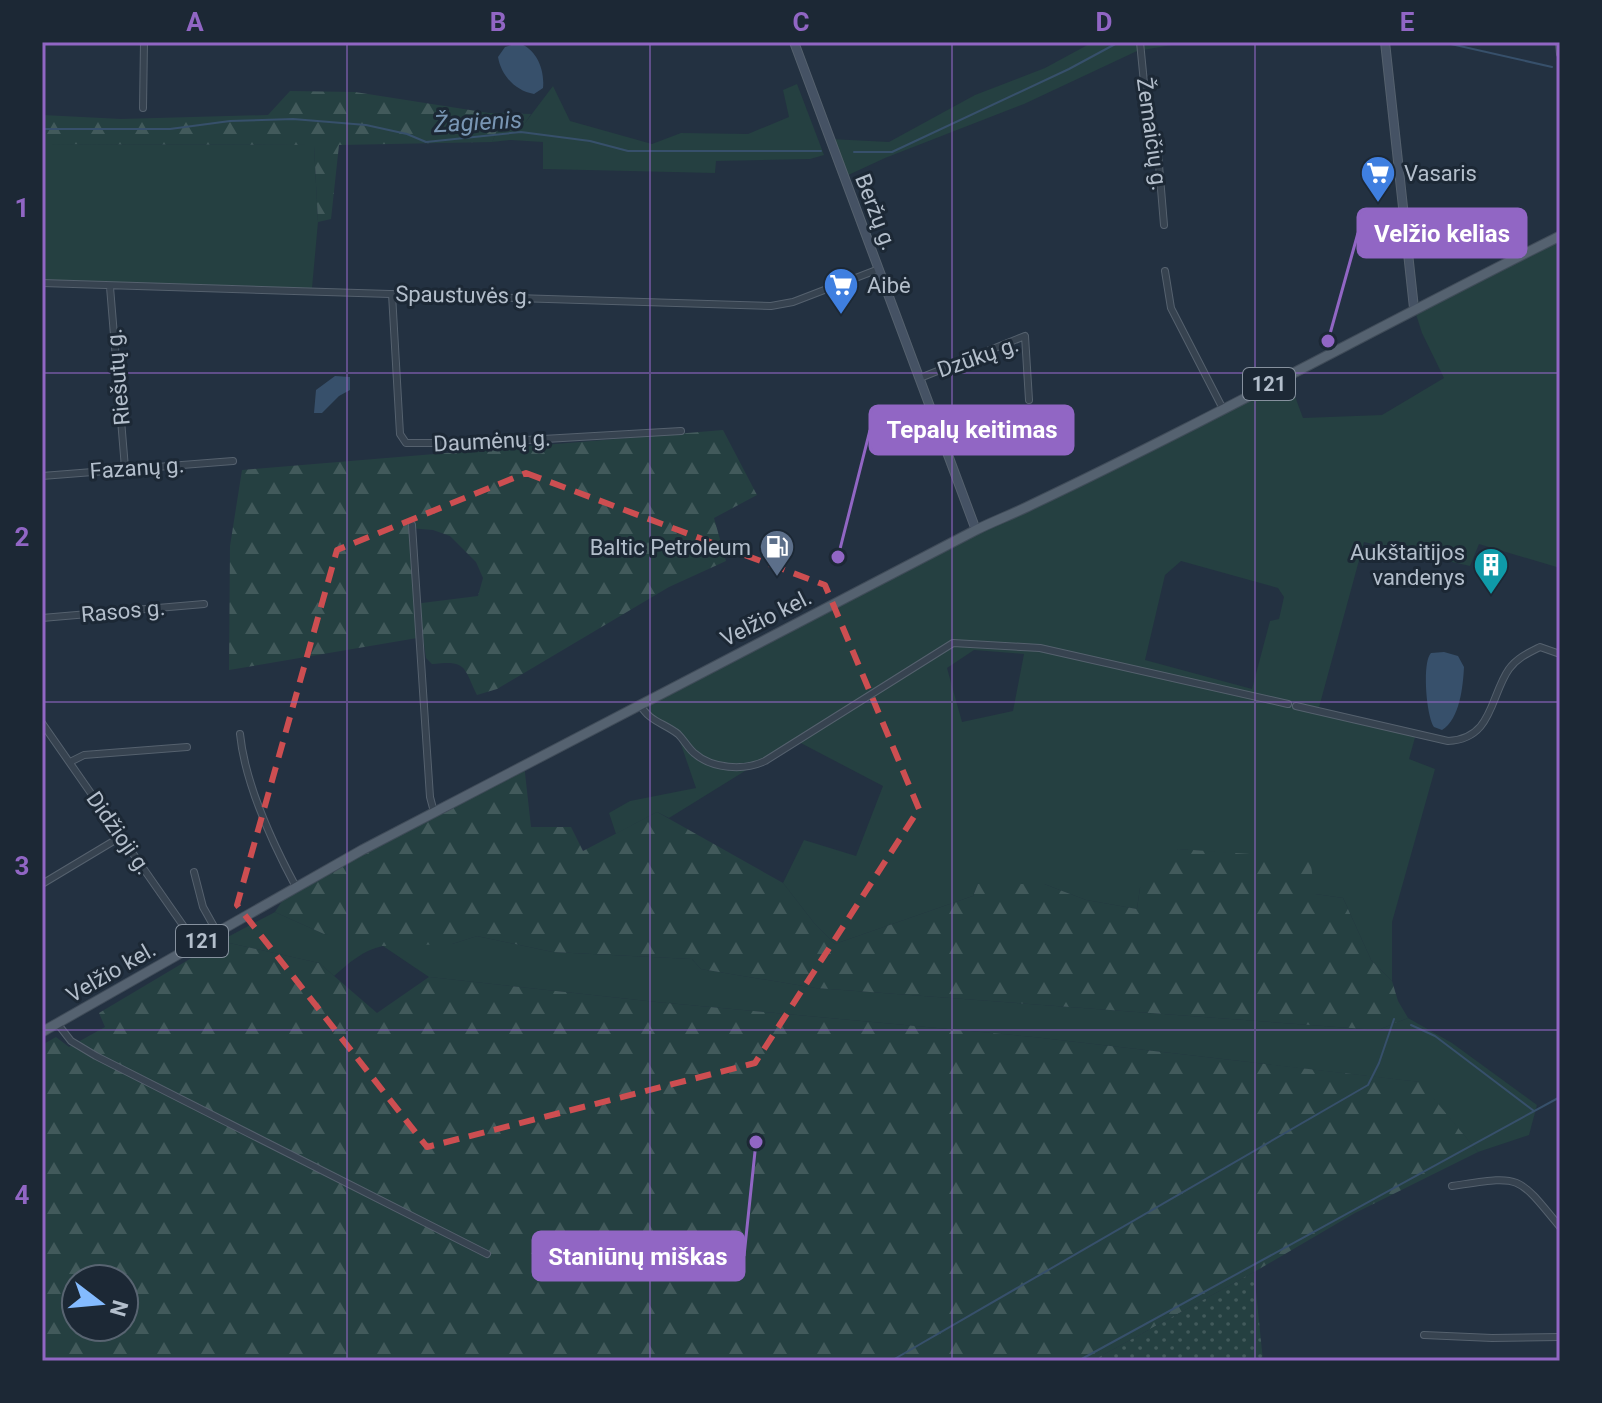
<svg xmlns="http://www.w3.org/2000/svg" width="1602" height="1403" viewBox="0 0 1602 1403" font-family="Roboto,sans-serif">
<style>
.grass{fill:#254041;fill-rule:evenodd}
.forest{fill:url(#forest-firs);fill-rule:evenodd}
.park{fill:url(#park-dots)}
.water{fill:#37506b}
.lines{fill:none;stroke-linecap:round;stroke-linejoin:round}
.stream{stroke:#37506b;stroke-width:2}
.street-casing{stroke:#55616e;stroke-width:8}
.secondary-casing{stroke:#55616e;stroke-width:10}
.primary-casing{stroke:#404c59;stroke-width:11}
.street{stroke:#374350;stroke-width:6}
.secondary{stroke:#455264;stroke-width:8}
.primary{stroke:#556270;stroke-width:9}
.marked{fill:none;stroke:#cd4e51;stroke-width:6;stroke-dasharray:16 10;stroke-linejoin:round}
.grid{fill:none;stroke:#9166c4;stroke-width:2;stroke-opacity:0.55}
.labels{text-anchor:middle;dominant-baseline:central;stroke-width:6;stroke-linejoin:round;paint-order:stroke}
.shield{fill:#1c2835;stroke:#86919e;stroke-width:2}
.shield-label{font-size:20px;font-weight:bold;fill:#b3becb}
.street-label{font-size:22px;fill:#b3becb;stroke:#1c2835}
.poi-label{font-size:22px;fill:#b3becb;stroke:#1c2835;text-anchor:start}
.water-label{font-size:24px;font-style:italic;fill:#7996b4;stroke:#1c2835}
.leader{fill:none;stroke:#9166c4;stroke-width:3}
.callout-dot{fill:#9166c4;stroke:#1c2835;stroke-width:3}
.callout{fill:#9166c4;stroke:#9166c4;stroke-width:3}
.callout-label{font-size:24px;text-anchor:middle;font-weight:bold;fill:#fff}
.neatline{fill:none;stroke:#9166c4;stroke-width:3}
.grid-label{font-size:26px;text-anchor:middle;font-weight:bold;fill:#9166c4}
</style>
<defs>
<pattern id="forest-firs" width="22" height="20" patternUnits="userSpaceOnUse" patternTransform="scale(2)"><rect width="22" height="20" fill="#254041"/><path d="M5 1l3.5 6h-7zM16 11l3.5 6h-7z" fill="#425a5b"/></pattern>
<pattern id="park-dots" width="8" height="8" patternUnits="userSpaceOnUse" patternTransform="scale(2)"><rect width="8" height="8" fill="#254041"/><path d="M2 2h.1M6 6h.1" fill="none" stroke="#425a5b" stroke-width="1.8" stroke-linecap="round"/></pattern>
</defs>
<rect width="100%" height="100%" fill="#233141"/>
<path class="grass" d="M1093,42h96l-52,9 -113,53 -139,54 -41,19 -14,-38 59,3 86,-47 70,-27z
M797,84l27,71 -14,4 -94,2 -1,12 -172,-4v-27l-32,-2 -19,2 7,-16 26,-3 28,-37 17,35 82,23 29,-11 67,1 41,-17 -6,-27z
M42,144l272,1 4,77 -6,66 -270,-8z
M1560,240v328l-81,-24 -9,22 -106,-24 -46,169 98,23 -7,25 26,10 -43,153v59l-21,-21 -28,-62 -28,-4 -88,-41 -49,-4 -38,39 -3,21 -51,-9 -42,-16h-66l-5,12 -138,48 -21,-21 -31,-40 21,-43 52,16 27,-70 -88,-46 -126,78 -12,-6 -41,22 -7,-21 21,-12 66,-13 -20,-58 -24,-13 -4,-11 -8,-2 647,-329 16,43 79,-3 62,-37 -22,-45 -8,-25zM1181,561l97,27 6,9 -5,22 -9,2 -18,68 -107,-29 20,-85zM974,650l50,4 -11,57 -51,11 -15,-54z
M275,912l49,22 128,10 25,-8 76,16 139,7 9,10 115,19 562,42 30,-12 44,25 85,62 -8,30 -51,17 -59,-70 -386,-45 -377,-35 -227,-25 -46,-31c-20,4 -34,17 -49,30l-15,-13 -99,-22z"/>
<path class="forest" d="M290,91l65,1 134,21 42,1 -6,9 -26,3 -7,16 -153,3 -8,74 -13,3 -4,-77 -272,-1v-29l79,4 147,-4z
M723,430l34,65 -43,23 12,43 -57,26 -172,102 -20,6c-14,-29 -10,-35 -45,-31l-6,-6 -3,-21 -194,33 1,-124 12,-76zM409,528l24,2 17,6 26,26 7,16 -5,18 -64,8z
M524,764l7,63h40l12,24 74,-39 126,71 31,40 21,21 138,-48 5,-12h66l42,16 51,9 3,-21 8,-20 30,-19 132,9 5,36 28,4 28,62 21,21 6,20 10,17 -30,12 -562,-42 -115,-19 -9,-10 -139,-7 -76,-16 -25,8 -69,2 -59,-12 -49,-22 13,-20z
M220,941l99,22 58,50 52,-36 227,25 377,35 387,45 58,70 -123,61 -101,59 -162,89h-1050v-316l14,-8 13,10 36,-20 -6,-14zM76,1279h48v48h-48z"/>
<path class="park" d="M1254,1272l9,89h-171z"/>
<path class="water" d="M518,43c18,5 27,26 25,45l-9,6c-19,-3 -33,-19 -36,-37l7,-10z
M335,376l15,1v13l-11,6 -17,17h-8l2,-23z
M1444,652l14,4 6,11c-1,19 -4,52 -22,63l-8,-3c-8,-12 -12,-65 -3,-74z"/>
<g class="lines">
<path class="stream" d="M1442,42l110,25
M42,129h128l60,-8 63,-2 73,6 41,9 19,8 95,-10 69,9 38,10h193
M854,152h38l177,-83 50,-27
M1411,1025l24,11 99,75
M891,1361l477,-276 11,-22 15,-44
M1078,1361l482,-264"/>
<defs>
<path id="street" d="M1140,42l9,92 9,19 6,72
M1559,42l1,12
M143,108l1,-66
M1165,271l6,37 52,101
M42,283l729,23 22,-4 86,-33
M110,287l15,181
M392,294l8,140 6,9h70l205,-12
M920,378l105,-42 4,64
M42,476l191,-15
M412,525l18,272 4,15
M42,618l162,-14
M640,704c8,17 24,19 38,30 6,6 10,14 16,19 18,16 50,18 71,8l188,-118 87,5 248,56
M1296,706l152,35c45,-2 42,-45 61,-72 8,-11 19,-16 31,-22l20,7
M42,723l154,221
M240,734c5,49 33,110 56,153
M70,762l14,-7 103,-8
M194,872l9,35 14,25
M42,884l80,-48
M57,1023l14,18 25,15 391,198
M1452,1186c69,-10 64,-13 108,41
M1424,1335l68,3 68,-1"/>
<path id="secondary" d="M794,42l182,488
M1385,42l29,266"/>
<path id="primary" d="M42,1032l320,-182 614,-320c18,-9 37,-16 55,-25 179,-85 352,-181 529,-269"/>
</defs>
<use href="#street" class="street-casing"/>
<use href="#secondary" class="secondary-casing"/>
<use href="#primary" class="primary-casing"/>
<use href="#street" class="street"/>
<use href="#secondary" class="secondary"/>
<use href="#primary" class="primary"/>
</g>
<path class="marked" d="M526,473l299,112 94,224 -164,254 -328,84 -190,-242 100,-355z"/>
<path class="grid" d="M347,42v1319M650,42v1319M952,42v1319M1255,42v1319M42,373h1518M42,702h1518M42,1030h1518"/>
<defs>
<symbol id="supermarket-pin" viewBox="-11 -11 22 30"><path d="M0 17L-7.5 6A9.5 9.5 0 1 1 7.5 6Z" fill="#3f7fe0" stroke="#1c2835"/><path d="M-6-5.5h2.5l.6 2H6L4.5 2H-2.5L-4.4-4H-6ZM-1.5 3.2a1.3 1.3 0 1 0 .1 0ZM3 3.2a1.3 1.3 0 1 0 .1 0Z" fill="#fff"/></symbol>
<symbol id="fuel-pin" viewBox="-11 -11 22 30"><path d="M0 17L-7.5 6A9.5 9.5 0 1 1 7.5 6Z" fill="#5c6f8a" stroke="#1c2835"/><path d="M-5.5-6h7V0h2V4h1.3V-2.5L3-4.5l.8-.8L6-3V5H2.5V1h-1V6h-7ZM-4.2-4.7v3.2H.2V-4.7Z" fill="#fff"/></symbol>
<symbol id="building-pin" viewBox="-11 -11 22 30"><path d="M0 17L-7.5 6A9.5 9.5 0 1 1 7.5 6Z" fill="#0f9aa8" stroke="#1c2835"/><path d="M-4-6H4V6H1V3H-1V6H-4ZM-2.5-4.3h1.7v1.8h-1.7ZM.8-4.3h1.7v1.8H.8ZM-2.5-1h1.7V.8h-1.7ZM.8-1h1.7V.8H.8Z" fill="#fff"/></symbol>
</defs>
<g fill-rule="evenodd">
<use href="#supermarket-pin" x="1358" y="153" width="40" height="54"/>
<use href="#supermarket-pin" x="821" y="265" width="40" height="54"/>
<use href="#fuel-pin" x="757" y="527" width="40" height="54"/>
<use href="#building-pin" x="1471" y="545" width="40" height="54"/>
</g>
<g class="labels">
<g class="shield">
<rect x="1243" y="368" width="52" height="32" rx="6"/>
<rect x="176" y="925" width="52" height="32" rx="6"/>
</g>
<g class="shield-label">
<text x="1269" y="384">121</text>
<text x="202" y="941">121</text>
</g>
<g class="street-label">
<text transform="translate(1152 134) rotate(82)">Žemaičių g.</text>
<text transform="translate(876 212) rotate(69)">Beržų g.</text>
<text transform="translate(464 295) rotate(1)">Spaustuvės g.</text>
<text transform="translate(978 357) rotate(-19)">Dzūkų g.</text>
<text transform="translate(118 377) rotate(-95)">Riešutų g.</text>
<text transform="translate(492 441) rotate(-3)">Daumėnų g.</text>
<text transform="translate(137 468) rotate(-4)">Fazanų g.</text>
<text transform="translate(123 611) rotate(-5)">Rasos g.</text>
<text transform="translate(766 618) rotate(-27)">Velžio kel.</text>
<text transform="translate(119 833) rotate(55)">Didžioji g.</text>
<text transform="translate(111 972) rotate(-30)">Velžio kel.</text>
</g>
<g class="poi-label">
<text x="1404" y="173">Vasaris</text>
<text x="867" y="285">Aibė</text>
<text x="751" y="547" text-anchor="end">Baltic Petroleum</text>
<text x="1465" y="552" text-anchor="end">Aukštaitijos<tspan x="1465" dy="25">vandenys</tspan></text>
</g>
<g class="water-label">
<text transform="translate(478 122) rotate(-3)">Žagienis</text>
</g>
</g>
<path class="leader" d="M1328 341L1358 233M838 557L870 430M756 1142L744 1256"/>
<g class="callout-dot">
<circle cx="1328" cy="341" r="8"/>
<circle cx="838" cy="557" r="8"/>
<circle cx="756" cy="1142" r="8"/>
</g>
<g class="callout">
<rect x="1358" y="209" width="168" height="48" rx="8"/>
<rect x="870" y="406" width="203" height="48" rx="8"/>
<rect x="533" y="1232" width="211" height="48" rx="8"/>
</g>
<g class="callout-label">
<text x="1442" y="242">Velžio kelias</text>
<text x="972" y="438">Tepalų keitimas</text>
<text x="638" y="1265">Staniūnų miškas</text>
</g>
<rect width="1602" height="1403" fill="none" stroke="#1c2835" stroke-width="88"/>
<g transform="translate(100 1303) rotate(106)"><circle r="38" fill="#1c2835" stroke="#586471" stroke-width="2"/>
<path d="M0-6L14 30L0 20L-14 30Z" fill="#84bbff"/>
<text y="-12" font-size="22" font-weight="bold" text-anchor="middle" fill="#b3becb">N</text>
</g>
<rect x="44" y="44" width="1514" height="1315" class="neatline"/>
<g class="grid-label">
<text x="195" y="31">A</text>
<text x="498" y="31">B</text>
<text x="801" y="31">C</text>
<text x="1104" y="31">D</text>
<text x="1407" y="31">E</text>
<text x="22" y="217">1</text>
<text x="22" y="546">2</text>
<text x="22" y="875">3</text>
<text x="22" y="1204">4</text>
</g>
</svg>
